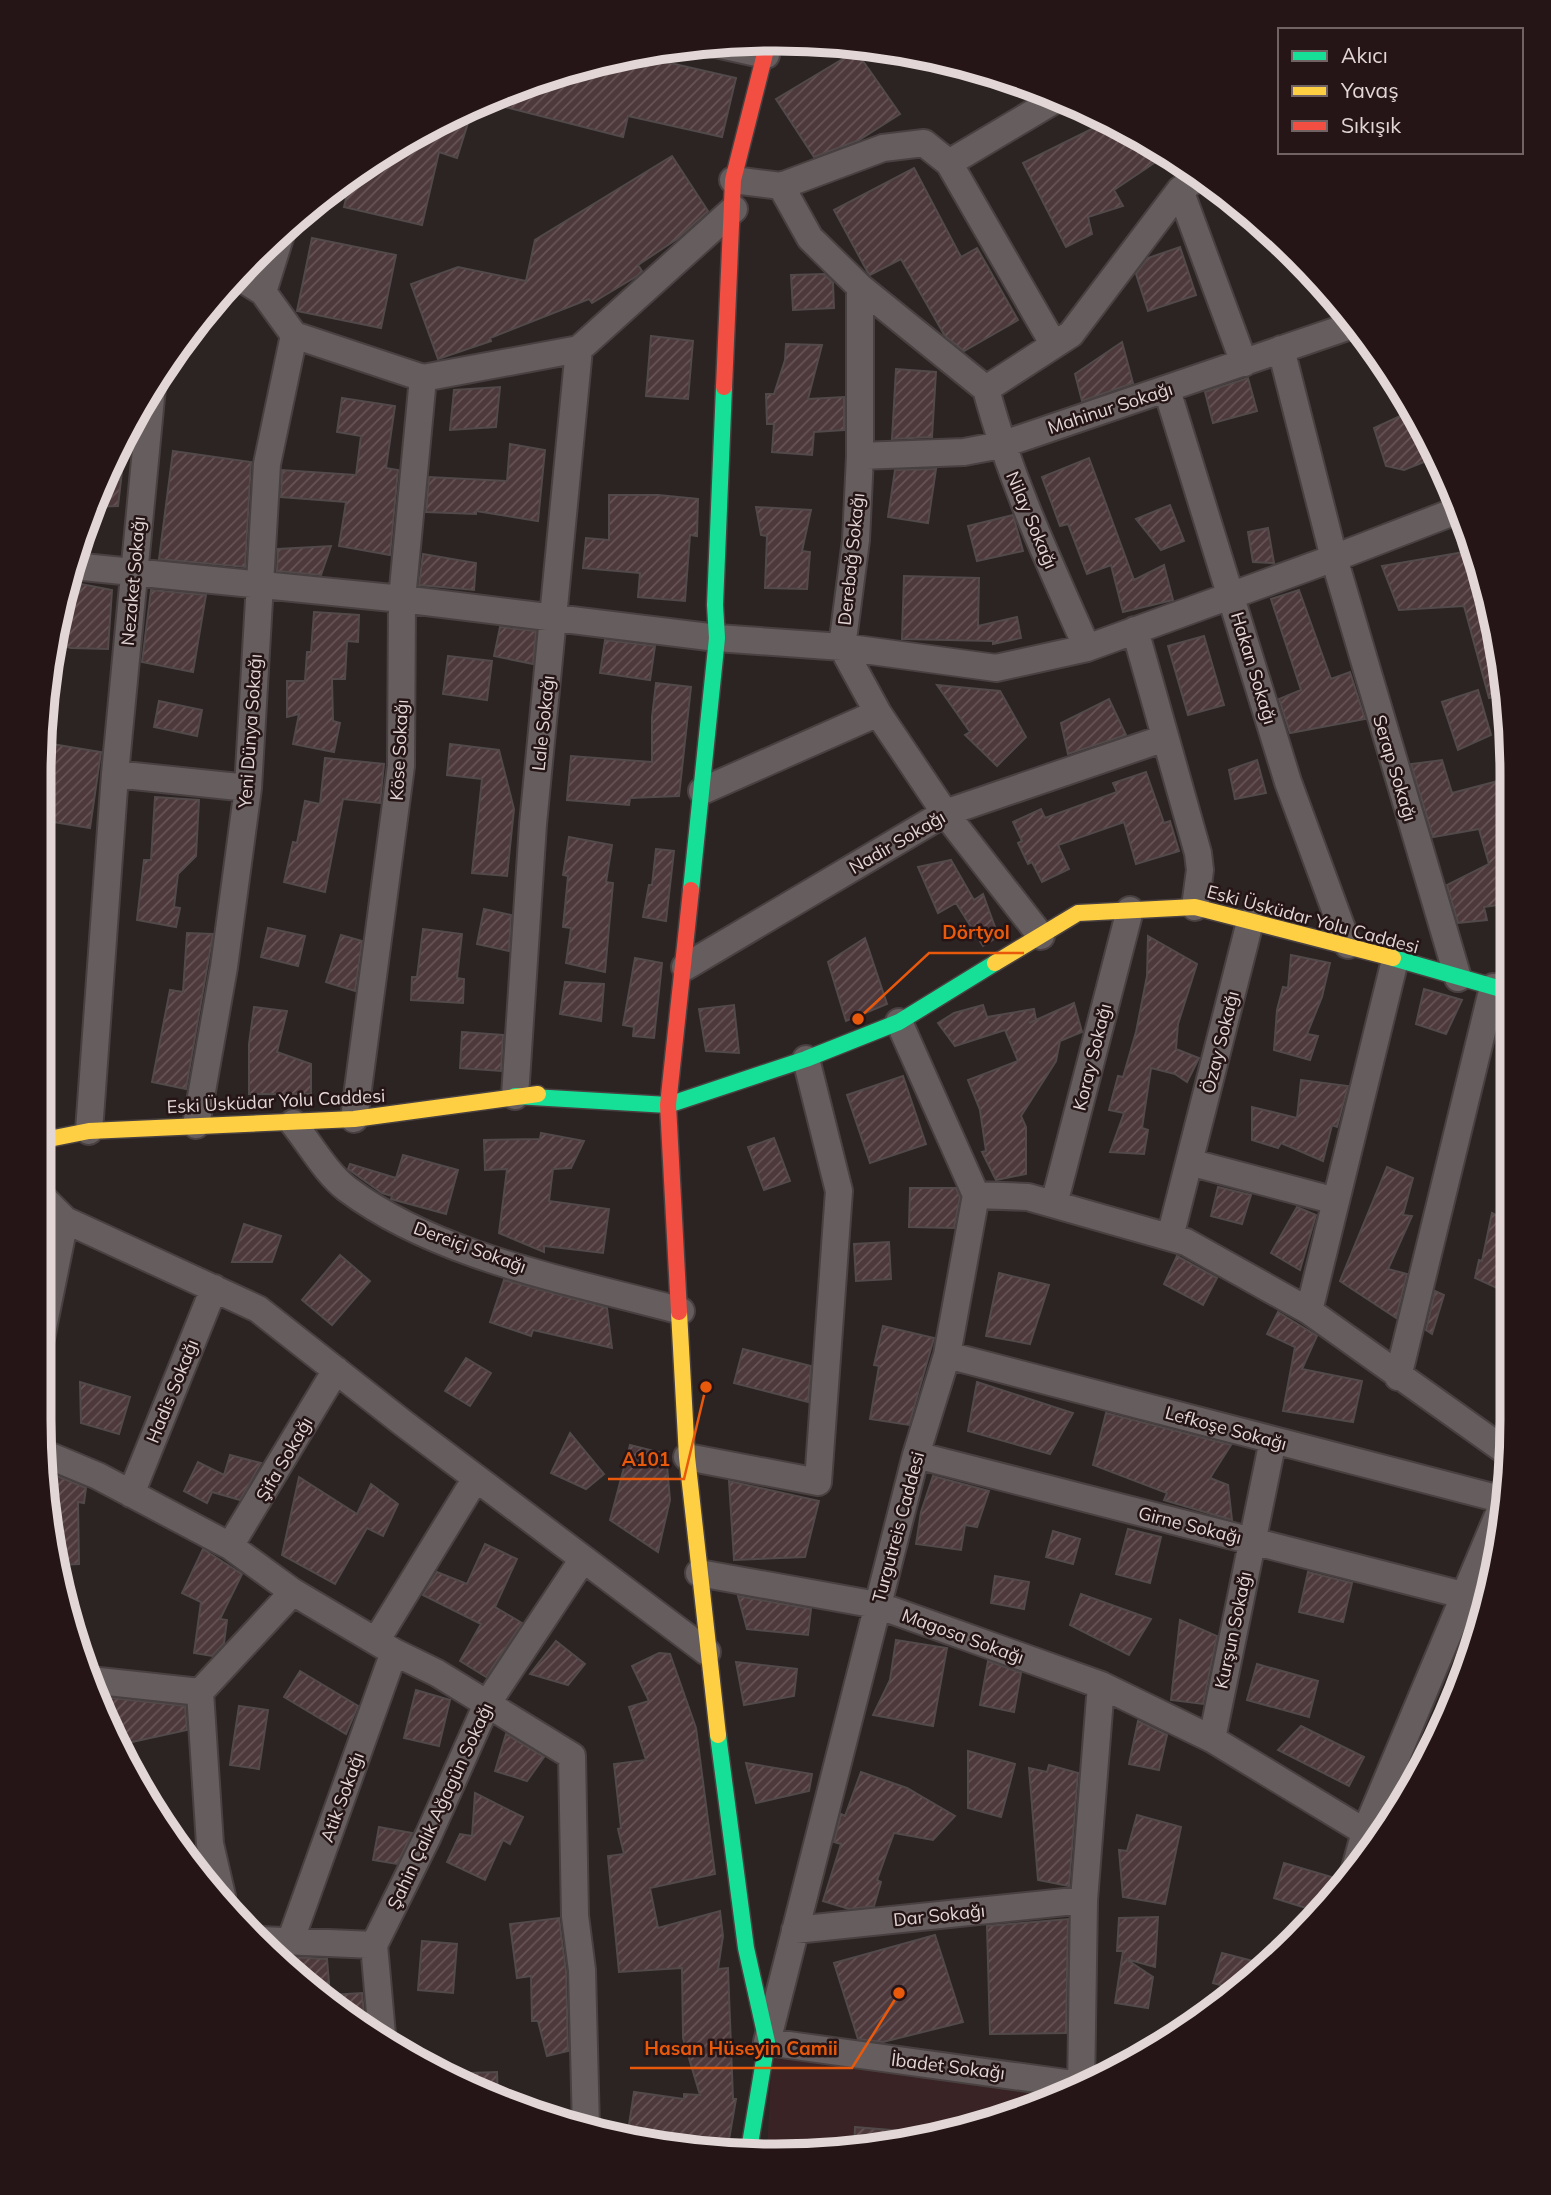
<svg xmlns="http://www.w3.org/2000/svg" width="1551" height="2195" viewBox="0 0 1551 2195" font-family="Mulish,sans-serif">
<style>
.built{fill:#392324}
.building{fill:url(#building-hatch);stroke:#524a4a;stroke-width:2}
.lines{fill:none;stroke-linecap:round;stroke-linejoin:round}
.street-casing{stroke:#494141;stroke-width:30}
.fast-casing{stroke:#494141;stroke-width:19}
.slow-casing{stroke:#494141;stroke-width:19}
.jam-casing{stroke:#494141;stroke-width:19}
.street{stroke:#665e5e;stroke-width:26}
.fast{stroke:#16e098;stroke-width:16}
.slow{stroke:#ffcf43;stroke-width:16}
.jam{stroke:#f24e42;stroke-width:16}
.labels{text-anchor:middle;dominant-baseline:central;stroke-width:5;stroke-linejoin:round;paint-order:stroke}
.street-label{font-size:18px;fill:#e2d6d6;stroke:#261516}
.rim{fill:none;stroke:#e2d6d6;stroke-width:9}
.leader{fill:none;stroke:#e8590c;stroke-width:2.5}
.callout-dot{fill:#e8590c;stroke:#261516;stroke-width:2.5}
.callout-label{font-size:19px;text-anchor:middle;font-weight:bold;fill:#e8590c;stroke:#261516;stroke-width:5;stroke-linejoin:round;paint-order:stroke}
</style>
<defs>
<pattern id="building-hatch" width="6" height="6" patternUnits="userSpaceOnUse" patternTransform="scale(1.75)"><rect width="6" height="6" fill="#4d383b"/><path d="M-1 1l2-2M0 6l6-6M5 7l2-2" fill="none" stroke="#665457"/></pattern>
</defs>
<rect width="100%" height="100%" fill="#2c2323"/>
<path class="built" d="M772,2055l300,38 -14,7 -187,50h-104z"/>
<path class="building" d="M856,51l44,63 -41,26 -45,17 -38,-58z
M635,55l101,23 -14,59 -94,-21 -5,21 -138,-35 54,-25z
M473,107l-16,51 -18,-6 -17,73 -78,-18 7,-29 56,-41z
M1110,120l56,35 -52,35 9,16 -35,11 4,17 -26,13 -43,-84z
M672,156l36,55 -31,28 -39,26 4,6 -5,5 -45,27 -3,-4 -99,39 1,3 -53,18 -27,-75 47,-17 68,14 9,-41z
M914,168l47,89 16,-9 41,72 -54,31 -19,-15 -44,-77 -31,16 -3,-4 -33,-61z
M312,238l84,17 -15,73 -84,-17z
M1180,247l16,48 -48,16 -12,-37 12,-16z
M824,274l9,9 1,25 -41,2 -2,-35z
M651,336l42,5 -5,58 -42,-3z
M1122,342l11,41 -51,18 -7,-27z
M786,344l36,1 -14,54 36,-2v33l-30,2 -2,23 -40,-3 2,-28h-7l-1,-30h8l11,-34z
M896,369l40,3 -4,65 -40,2z
M1248,378l9,33 -44,12 -8,-31z
M500,387l-4,40 -46,3 4,-40z
M342,398l53,8 -9,62 12,2 -8,85 -51,-9 7,-44 -65,-5 1,-27 74,5 5,-39 -24,-4z
M1411,411l23,47 -30,12 -18,-4 -12,-38z
M123,436l3,1 -8,69 -28,1z
M510,444l35,6 -7,71 -62,-10v3l-50,-2 3,-35 78,4z
M173,451l78,11 -6,105 -86,-8z
M1089,458l45,122 30,-15 9,35 -50,12 -12,-47 -24,9 -19,-50 -8,2 -18,-49z
M936,469l-8,54 -40,-6 7,-47z
M609,495h49l40,4 -1,37 -7,-1 -5,66 -47,-4 2,-24 -57,-5 3,-30 23,2z
M1170,505l14,36 -23,9 -25,-31z
M756,507l55,3 -9,41 8,1 -3,37 -42,-1 2,-52 -6,-1z
M1013,515l10,36 -46,10 -9,-35z
M1268,528l6,35 -21,-1 -5,-30z
M331,546l-10,29 -44,-4 1,-22z
M1476,550l30,129v15l-17,4 -25,-92 -65,4 -17,-44z
M423,554l53,9 -2,27 -55,-5z
M904,576l75,2 -1,48 39,-9 4,21 -28,6v-3l-91,-2z
M81,584l31,6 -4,59 -37,-1 -19,-5 14,-55 14,2z
M151,590l55,5 -13,77 -51,-10z
M1299,590l32,89 19,-7 15,47 -75,14 -11,-34 22,-9 -30,-91z
M314,612l45,3 -1,27 -11,-1 -2,38h-13l1,42 7,2 -6,29 -41,-8 6,-30 -12,3v-36h18l2,-29h4z
M500,627l36,4 -3,33 -39,-8z
M1204,636l20,69 -36,10 -20,-69z
M605,640l50,6 -5,34 -50,-7z
M448,656l44,5 -5,39 -44,-6z
M656,683l35,4 -12,109 -49,2 -1,7 -62,-5 4,-44 81,6v-45z
M937,685l63,6 26,46 -29,29 -32,-31 5,-3z
M1478,690l13,45 -33,15 -16,-48z
M1109,699l17,36 -58,19 -7,-31z
M159,701l43,9 -5,26 -43,-9z
M52,744l49,8 -11,76 -49,-8z
M450,744l49,6 15,59 -7,67 -35,-3 10,-94 -35,-4z
M325,758l59,6 -4,39 -37,-4 -18,93 -41,-10 9,-40 4,1 8,-42 15,3z
M1257,760l9,33 -31,6 -6,-29z
M1442,760l10,33 46,-12 9,29 1,98 -3,-4 -21,3 3,13 -29,3 -11,-38 42,-21 -10,-35 -46,8 -22,-73z
M1146,772l18,51 6,-2 9,30 -43,13 -12,-42 -66,23 11,24 -27,13 -10,-20 -4,2 -10,-21 4,-2 -9,-19 28,-13 4,9 72,-26 -4,-9z
M155,797l44,3 -3,56 -18,18 -4,33 6,1 -4,19 -39,-7 7,-60h7z
M569,837l43,8 -6,37 7,1 -8,89 -39,-9 5,-35 -8,-1 5,-51 -5,-1z
M656,849l18,2 -8,70 -23,-4 6,-32h3z
M951,860l23,40 9,-6 12,33 -4,2 5,9 -13,8 -27,-43 -18,10 -20,-46z
M484,909l27,6 -2,36 -32,-7z
M268,928l37,8 -7,30 -37,-9z
M423,929l39,5 -5,44 7,1 -1,24 -52,-3 1,-23h5z
M187,933l26,1 -27,155 -34,-7 18,-92 13,2z
M341,935l21,6 -7,50 -29,-9z
M1148,936l49,28 -19,60 -2,25 23,9 -12,24 -12,-8 -24,-6 -9,60 6,2 -4,24 -34,-2 14,-39 -15,-3 9,-34 5,1 13,-45 11,-56z
M865,938l22,66 -41,17 -18,-59z
M1291,955l39,8 -8,34 -15,37 11,2 -8,24 -36,-10 3,-40 6,-23 5,1z
M635,958l27,5 -8,75 -21,-2 1,-9 -11,-2z
M565,982l39,2 -3,37 -41,-7z
M1424,989l38,11 -16,34 -30,-10z
M1074,1003l8,29 -22,9 -4,20 -35,55 5,11v47l-30,6 -14,-28 4,-1 -6,-41 -12,-30 50,-19 -13,-31 -50,16 -17,-23 16,-10 29,-8 4,12 47,-8 2,11 -7,3z
M734,1005l5,48 -33,-2 -7,-42z
M254,1007l33,4 -10,41 34,12v30h-62v-50z
M462,1032l41,3 -2,36 -41,-3z
M903,1076l23,68 -56,19 -23,-68z
M1301,1080l47,6 -11,41 -5,-2 -9,36 -42,-18 -3,5 -26,-8v-33l45,11z
M541,1133l43,8 -13,27 -18,1 -4,32 60,8 -6,44 -59,-7v6l-45,-19 8,-64 -22,1 -1,-30 56,-1z
M774,1138l16,43 -26,9 -16,-43z
M403,1155l55,15 -12,44 -55,-15 1,-3 -10,-3 -34,-24 2,-5 46,14z
M1387,1167l26,11 -10,37 9,1 -24,53 19,5 -11,44 -56,-37z
M1218,1187l33,8 -9,29 -31,-8z
M910,1188h46l4,9 -6,31 -45,-1z
M1297,1207l19,8 -16,55 -29,-17z
M1492,1213l17,9 1,72 -35,-16 4,-18 3,1z
M244,1224l37,12 -9,26h-40z
M889,1242l2,37 -35,2 -2,-37z
M340,1255l30,26 -38,44 -30,-25z
M1177,1256l40,22 -14,27 -39,-21z
M999,1273l50,12 -19,59 -44,-8z
M504,1280l103,28 5,40 -79,-18 -2,6 -41,-14z
M1435,1291l9,4 -12,39 -6,-4z
M1278,1312l39,24 -15,33 60,12 -9,41 -70,-11 12,-64 -28,-13z
M883,1326l51,12 -25,87 -39,-6 9,-53 -5,-1z
M743,1349l68,17 -3,36 -74,-19z
M466,1358l25,15 -21,33 -25,-15z
M80,1382l50,15 -11,37 -38,-11z
M977,1382l96,31 -23,41 -82,-23z
M1106,1413l125,32 -21,33 18,7 4,35 -68,-20 3,-7 -74,-28z
M570,1433l34,41 -18,15 -35,-16z
M630,1445l36,9 4,46 -12,52 -48,-32z
M230,1455l31,8 -21,37 -28,-8 -5,11 -23,-12 14,-29 26,13z
M45,1471l41,17 -2,15 -6,-1 1,62 -21,1z
M933,1476l56,15 -12,36 -12,-2 -4,25 -45,-6 5,-32z
M299,1477l58,37 14,-30 27,20 -15,32 -16,-8 -32,56 -53,-29z
M729,1481l90,20 -14,56 -71,3z
M1128,1529l33,8 -11,46 -34,-9z
M1053,1531l27,8 -7,25 -27,-7z
M485,1544l32,15 -22,48 27,16 -36,54 -26,-16 21,-37 -58,-29 14,-23 30,12z
M203,1549l39,25 -22,45 7,1 -3,23 -12,13 -18,-3 7,-51 -19,-9z
M1308,1572l44,11 -9,39 -44,-10z
M995,1576l34,6 -5,27 -33,-6z
M1081,1594l70,25 -22,36 -59,-30z
M738,1596l73,13 -3,26 -61,-6z
M1180,1620l37,16 -14,68 -32,-4z
M896,1640l51,8 -14,78 -60,-11 17,-35z
M556,1641l29,23 -17,21 -38,-11z
M659,1653l11,1 26,74 19,146 -65,14 8,40 62,-17 3,25 -5,33 10,-1 5,131h3l-7,41 -69,-8 -2,13 -31,-7 7,-46 50,7v-5l16,1 -17,-57 -1,-70 -63,4 -11,-116 16,-2 -6,-25 3,-1 -7,-64 32,-4 -17,-53 20,-6 -17,-35z
M988,1661l33,12 -7,39 -34,-7z
M736,1662l61,7 -3,27 -50,9z
M1257,1664l61,17 -9,36 -62,-17z
M300,1671l58,35 -12,28 -62,-37z
M416,1690l34,10 -11,46 -35,-8z
M102,1697l83,9 2,24 -69,15 -10,-18z
M239,1706l29,4 -9,59 -29,-4z
M1138,1721l29,14 -8,35 -30,-6z
M1301,1726l63,31 -15,29 -71,-36z
M506,1734l38,23 -17,24 -32,-10z
M968,1751l47,13 -14,53 -33,-9z
M746,1763l66,11 -3,17 -53,12z
M1049,1765l29,8 -9,113 -31,-6 -9,-112 18,4z
M861,1772l46,16 48,28 -22,24 -39,-7 -17,47 4,2 -7,24 -25,3 -26,-8 18,-57 -7,-2 7,-28 4,2z
M475,1793l48,24 -13,27 -7,-4 -18,40 -38,-18 13,-28 12,2z
M1137,1815l44,12 -16,77 -42,-7 -4,-47 8,1z
M379,1827l33,6 -15,31 -24,-4z
M1284,1863l54,16 -4,17 -15,16 -45,-14z
M1158,1917l-3,50 -29,-8 27,18 -5,31 -33,-5 8,-52h-6l2,-33z
M559,1918l7,53 2,80 -21,5 -9,-35h-6l-1,-45 -14,2 -7,-54z
M1068,1919l-2,114 -76,1 -3,-108z
M935,1935l28,87 -80,20 -25,-3 -24,-76z
M422,1941l35,3 -4,49 -35,-3z
M1222,1953l31,8 -7,24 -8,5 -25,-7z
M274,1956l53,3 3,36 32,-2 3,31 -76,-51z
M497,2072l1,29 -59,-27z
M855,2127l71,6v3l-55,14h-17z"/>
<g class="lines">
<defs>
<path id="street" d="M716,44l50,11
M733,180l48,6 29,52 50,49 126,102 85,-55 109,-144 20,-14
M781,186l102,-38 41,-5 25,20
M1180,190l64,173
M236,275l27,17 31,43 129,43 156,-29 155,-140
M860,287v169l-4,84 -14,107 36,66 67,100 96,123
M263,292l20,-64
M1054,345l-105,-182 109,-65
M986,389c24,90 63,173 101,259
M1167,390l121,392 60,163
M860,456l104,-4 37,-7 352,-120
M73,566l329,33 315,39 125,9 154,21 91,-20 247,-90 -53,-209
M1135,630l63,223 2,17 -5,37
M115,774l133,14
M702,791l176,-78
M685,967l260,-154 220,-75
M1458,978l-124,-420 127,-49
M899,1022l77,173 -29,160 -31,100 -149,587 320,44
M515,1096l18,-272 46,-475
M354,1119l47,-353 1,-167 21,-221
M293,1123c17,21 33,50 54,66 92,69 225,92 334,122
M196,1125l28,-158 24,-179 19,-324 27,-129
M89,1131l26,-357 37,-387
M1189,1162l147,39
M39,1194l26,26 193,89 145,114 304,229
M976,1195l52,2 158,45 123,69 202,144
M1054,1204l76,-294
M1170,1237l80,-315
M1309,1311l86,-351
M39,1348l26,-128
M947,1355l557,145
M1398,1377l95,-390
M43,1453l55,23 132,70 63,46 101,60 43,21 135,83 3,160 7,54 4,158
M916,1455l547,140
M687,1457l131,25 21,-291 -33,-132
M131,1494l83,-206
M230,1546l106,-176
M699,1573l178,32 224,80
M376,1641l100,-163
M89,1684l10,-3 101,11 93,-100
M200,1692l10,152 12,52
M1212,1739l61,-299
M1353,1876l12,-44 142,-338
M795,1930l289,-30
M260,1940l114,5
M290,1942l104,-290
M382,2035l-8,-90 54,-109 59,-132 96,-145
M1081,2089l3,-189 17,-215 111,54 153,93 11,11"/>
<path id="fast" d="M691,890l26,-252 -2,-33 9,-218
M1393,958l115,33
M515,1096l153,9 138,-46 93,-37 96,-59
M718,1735l28,213 21,94 -18,108"/>
<path id="slow" d="M995,963l83,-50 117,-6 198,51
M39,1141l50,-10 265,-12 184,-25
M679,1312l8,145 31,278"/>
<path id="jam" d="M724,387l9,-207 35,-138
M679,1312l-11,-207 23,-215"/>
</defs>
<use href="#street" class="street-casing"/>
<use href="#fast" class="fast-casing"/>
<use href="#slow" class="slow-casing"/>
<use href="#jam" class="jam-casing"/>
<use href="#street" class="street"/>
<use href="#fast" class="fast"/>
<use href="#slow" class="slow"/>
<use href="#jam" class="jam"/>
</g>
<g class="labels">
<g class="street-label">
<text transform="translate(1110 408) rotate(-18)">Mahinur Sokağı</text>
<text transform="translate(1032 520) rotate(67)">Nilay Sokağı</text>
<text transform="translate(851 559) rotate(-84)">Derebağ Sokağı</text>
<text transform="translate(133 581) rotate(-85)">Nezaket Sokağı</text>
<text transform="translate(1254 668) rotate(73)">Hakan Sokağı</text>
<text transform="translate(543 723) rotate(-84)">Lale Sokağı</text>
<text transform="translate(250 731) rotate(-86)">Yeni Dünya Sokağı</text>
<text transform="translate(399 750) rotate(-87)">Köse Sokağı</text>
<text transform="translate(1395 768) rotate(73)">Serap Sokağı</text>
<text transform="translate(897 842) rotate(-30)">Nadir Sokağı</text>
<text transform="translate(1313 919) rotate(15)">Eski Üsküdar Yolu Caddesi</text>
<text transform="translate(1220 1042) rotate(-76)">Özay Sokağı</text>
<text transform="translate(1092 1057) rotate(-76)">Koray Sokağı</text>
<text transform="translate(276 1101) rotate(-3)">Eski Üsküdar Yolu Caddesi</text>
<text transform="translate(470 1247) rotate(20)">Dereiçi Sokağı</text>
<text transform="translate(172 1391) rotate(-68)">Hadis Sokağı</text>
<text transform="translate(1226 1428) rotate(15)">Lefkoşe Sokağı</text>
<text transform="translate(284 1459) rotate(-60)">Şifa Sokağı</text>
<text transform="translate(1190 1525) rotate(14)">Girne Sokağı</text>
<text transform="translate(898 1527) rotate(-75)">Turgutreis Caddesi</text>
<text transform="translate(1233 1630) rotate(-78)">Kurşun Sokağı</text>
<text transform="translate(963 1636) rotate(20)">Magosa Sokağı</text>
<text transform="translate(342 1797) rotate(-70)">Atik Sokağı</text>
<text transform="translate(440 1806) rotate(-65)">Şahin Çalık Ağagün Sokağı</text>
<text transform="translate(939 1915) rotate(-6)">Dar Sokağı</text>
<text transform="translate(948 2066) rotate(7)">İbadet Sokağı</text>
</g>
</g>
<path d="M0 0H1551V2195H0ZM775 51H776A724 724 0 0 1 1500 775V1420A724 724 0 0 1 776 2144H775A724 724 0 0 1 51 1420V775A724 724 0 0 1 775 51Z" fill="#261516" fill-rule="evenodd"/>
<path class="rim" d="M775 51H776A724 724 0 0 1 1500 775V1420A724 724 0 0 1 776 2144H775A724 724 0 0 1 51 1420V775A724 724 0 0 1 775 51Z"/>
<path class="leader" d="M858 1019L929 953H1024M706 1387L684 1479H608M899 1993L852 2068H630"/>
<g class="callout-dot">
<circle cx="858" cy="1019" r="7"/>
<circle cx="706" cy="1387" r="7"/>
<circle cx="899" cy="1993" r="7"/>
</g>
<g class="callout-label">
<text x="976" y="939">Dörtyol</text>
<text x="646" y="1466">A101</text>
<text x="741" y="2055">Hasan Hüseyin Camii</text>
</g>
<rect x="1278" y="28" width="245" height="126" fill="#261516" stroke="#716263" stroke-width="2"/>
<rect x="1292" y="51" width="35" height="10" fill="#16e098" stroke="#716263" stroke-width="2"/>
<text x="1341" y="63" font-size="21" fill="#e2d6d6">Akıcı</text>
<rect x="1292" y="86" width="35" height="10" fill="#ffcf43" stroke="#716263" stroke-width="2"/>
<text x="1341" y="98" font-size="21" fill="#e2d6d6">Yavaş</text>
<rect x="1292" y="121" width="35" height="10" fill="#f24e42" stroke="#716263" stroke-width="2"/>
<text x="1341" y="133" font-size="21" fill="#e2d6d6">Sıkışık</text>
</svg>
